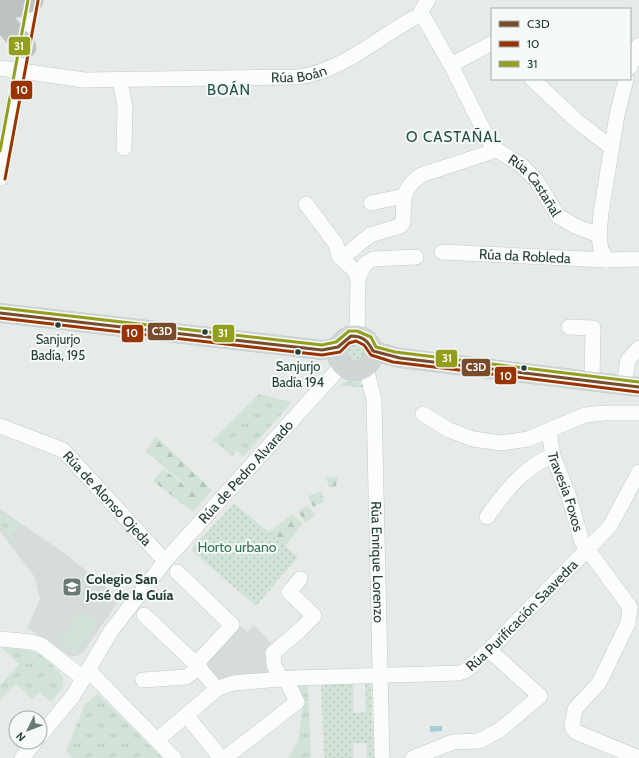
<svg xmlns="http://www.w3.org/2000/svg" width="639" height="758" viewBox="0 0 639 758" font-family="Cabin,sans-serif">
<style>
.built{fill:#d5dcd9}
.grass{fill:url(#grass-tufts)}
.forest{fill:url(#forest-firs)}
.garden{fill:url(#garden-dots)}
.pitch{fill:#d1e3d7}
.water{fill:url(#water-waves)}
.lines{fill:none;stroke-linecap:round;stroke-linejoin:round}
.minor-casing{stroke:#c3c8c6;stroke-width:16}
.major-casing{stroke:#c2cac8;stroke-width:20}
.highway-casing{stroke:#c2cac8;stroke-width:23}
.minor{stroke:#fbfcfc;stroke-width:15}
.major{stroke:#cfd6d5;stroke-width:19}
.highway{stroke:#bcc3c2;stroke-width:22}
.bus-1-casing{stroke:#f5f9f7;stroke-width:6}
.bus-2-casing{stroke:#f5f9f7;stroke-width:6}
.bus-3-casing{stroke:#f5f9f7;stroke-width:6}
.bus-1{stroke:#7a4b2a;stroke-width:3}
.bus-2{stroke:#930;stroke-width:3}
.bus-3{stroke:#929e1c;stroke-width:3}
.bus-dot{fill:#253d39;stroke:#f5f9f7;stroke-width:1.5}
.labels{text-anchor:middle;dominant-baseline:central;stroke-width:4;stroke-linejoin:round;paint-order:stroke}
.bus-label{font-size:13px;fill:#253d39;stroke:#f5f9f7}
.street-label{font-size:14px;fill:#253d39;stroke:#f5f9f7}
.park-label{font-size:14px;fill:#32724f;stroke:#f5f9f7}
.poi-label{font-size:14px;font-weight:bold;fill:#253d39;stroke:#f5f9f7;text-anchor:start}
.neighbourhood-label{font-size:15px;letter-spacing:1px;fill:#224e47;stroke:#f5f9f7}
.line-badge{stroke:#f5f9f7;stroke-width:1.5}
.badge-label{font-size:11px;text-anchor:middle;font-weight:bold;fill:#fff}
</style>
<defs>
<pattern id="grass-tufts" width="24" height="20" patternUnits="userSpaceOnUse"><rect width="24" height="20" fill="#d1e3d7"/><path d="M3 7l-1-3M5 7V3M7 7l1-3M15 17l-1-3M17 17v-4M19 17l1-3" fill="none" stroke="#b3c4b9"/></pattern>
<pattern id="forest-firs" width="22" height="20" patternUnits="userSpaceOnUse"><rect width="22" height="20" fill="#d1e3d7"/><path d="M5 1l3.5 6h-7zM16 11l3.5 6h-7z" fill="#b3c4b9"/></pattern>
<pattern id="garden-dots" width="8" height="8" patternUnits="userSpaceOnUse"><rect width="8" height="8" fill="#d1e3d7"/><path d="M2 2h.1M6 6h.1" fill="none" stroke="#b3c4b9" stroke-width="1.8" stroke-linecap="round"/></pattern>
<pattern id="water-waves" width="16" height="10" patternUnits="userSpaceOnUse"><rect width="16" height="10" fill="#aaccd6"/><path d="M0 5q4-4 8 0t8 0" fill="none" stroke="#8aa7af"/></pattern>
</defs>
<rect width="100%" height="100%" fill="#e6ebe9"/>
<path class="built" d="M0,509l67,46 53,44 -36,52 -7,5h-7l-43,-28 13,-29 -6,-23 -34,-45z
M254,625l20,21 -3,32 -52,5 -14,-19 36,-38 6,6z"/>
<path class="grass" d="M259,394l33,8 -49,55 -6,-6 -5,5 -19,-16z
M0,512l20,13 -8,15 -12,-13z
M0,646l32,5 14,7 17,19v10l-12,15 -11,-10 -8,7 -16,-15 -16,16v-15l19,-21z
M295,684h13l3,74h-23l10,-16 5,-37z
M98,694l64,64h-90l-6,-7 19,-47z"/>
<path class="forest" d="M156,436l56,54 -19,22 -40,-31 10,-12 29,22 -46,-40z
M338,477l-2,9 -7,1 -3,-9z
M321,491l3,11 -11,5 -5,-11z
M307,505l8,10 -9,8 -8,-11z
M292,514l11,9 -18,24 -17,-14z"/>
<path class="garden" d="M345 353a10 10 0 1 1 20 0a10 10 0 1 1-20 0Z
M348,381l10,1 8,6 -26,-3z
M234,503l64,54 -42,49 -65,-56z
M371,681l3,77h-7v-15h-14v15h-29l-3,-75 32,-1v31l13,-1 -1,-30z"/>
<path class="pitch" d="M82,611l15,12 -23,30 -15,-11z"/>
<path class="water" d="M430,726h12v5l-12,1z"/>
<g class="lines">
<defs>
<g id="minor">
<path d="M421,11l7,-11"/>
<path id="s1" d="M424,18l27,47 38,76 8,9 24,15 15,15 22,36 17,10 24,9"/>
<path d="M451,65l41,-22"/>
<path d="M630,67l9,-22"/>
<path id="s2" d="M0,68l84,12 214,-3c44,-6 78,-38 116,-59"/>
<path d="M532,79l46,43 33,25"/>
<path d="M626,79l-9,36 -16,98 -2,22 2,15 6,10 32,-1"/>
<path d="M120,80l5,27 -1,41"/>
<path d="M0,178l33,-178"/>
<path d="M371,203l33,-7"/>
<path d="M306,204l30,40 3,12 16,15 3,7 -1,58"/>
<path id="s3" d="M442,252l165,8"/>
<path d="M348,253l22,-18 30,-9 3,-4c1,-22 -2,-33 18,-47l76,-25"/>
<path d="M358,278l7,-14 8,-5 43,-2"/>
<path d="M569,327l24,1 -1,53"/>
<path id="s4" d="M366,367l8,33 8,358"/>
<path d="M624,385l4,-25 11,-12"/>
<path d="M423,414l26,16 24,9 28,4 27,-4 57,-24 19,-2h35"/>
<path id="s5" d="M0,426l63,24 102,111"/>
<path id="s6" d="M549,431l4,25 16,41 13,45 48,65 -2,16 -29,60 -24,26 -3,18 4,5 63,26"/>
<path d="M487,517c17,-24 38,-52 66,-61"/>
<path d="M177,572l55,53 -36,39"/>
<path d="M144,615l52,49 21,25"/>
<path d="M0,639l31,3 10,3 42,33"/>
<path d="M88,670l86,88"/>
<path d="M281,679l-7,-14 -1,-12 28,-24 13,-13 -25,-24 11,-13"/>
<path d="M143,680l43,-3 14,-10"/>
<path d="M186,715l35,43"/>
<path id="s7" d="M40,736l33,-40 38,-65 54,-70 177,-196"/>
<path id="s8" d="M157,740l60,-51 16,-6 61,-5 165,-5 6,-2 24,-21 121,-124 29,-54"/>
<path d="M22,758l13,-16"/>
<path d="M225,758l72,-56 -11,-23"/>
<path d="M413,758l40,-16 26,-1 21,-11 40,-34 -51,-46"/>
</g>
<path id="major" d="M0,313l322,37 16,-3
M337 353a18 18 0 1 1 36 0a18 18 0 1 1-36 0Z
M373,351l27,7 239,29"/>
<path id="highway" d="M0,8l17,-2 15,-6
M0,17l25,30"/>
</defs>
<use href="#minor" class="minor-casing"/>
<use href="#major" class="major-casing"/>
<use href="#highway" class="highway-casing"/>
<use href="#minor" class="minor"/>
<use href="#major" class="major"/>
<use href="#highway" class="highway"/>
<defs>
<path id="bus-1" d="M0,313l322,37 16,-3 13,-11c12,0 17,5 22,15
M373,351l27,7 239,29"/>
<path id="bus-2" d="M5,179l33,-178
M0,318l322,37 18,-3 9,-9 7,-2 8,4 7,10 22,7 245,30"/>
<path id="bus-3" d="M0,151l28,-151
M1,308l321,37 14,-3 13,-11h8l14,6 5,10 19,5 244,30"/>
</defs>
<use href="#bus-1" class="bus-1-casing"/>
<use href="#bus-2" class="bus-2-casing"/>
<use href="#bus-3" class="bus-3-casing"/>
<use href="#bus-1" class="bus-1"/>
<use href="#bus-2" class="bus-2"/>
<use href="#bus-3" class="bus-3"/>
</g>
<defs>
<symbol id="school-square" viewBox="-11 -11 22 22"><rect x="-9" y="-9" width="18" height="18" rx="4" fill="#697a77" stroke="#f5f9f7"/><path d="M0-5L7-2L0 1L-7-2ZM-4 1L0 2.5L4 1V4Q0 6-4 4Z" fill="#fff"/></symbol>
</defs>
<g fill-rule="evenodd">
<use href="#school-square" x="61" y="576" width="22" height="22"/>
</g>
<g class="bus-dot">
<circle cx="58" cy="325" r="3.5"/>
<circle cx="205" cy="332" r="3.5"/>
<circle cx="298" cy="352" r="3.5"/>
<circle cx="524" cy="368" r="3.5"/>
</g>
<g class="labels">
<g class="bus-label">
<text x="58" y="339">Sanjurjo<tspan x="58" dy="16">Badía, 195</tspan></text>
<text x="298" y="366">Sanjurjo<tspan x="298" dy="16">Badía 194</tspan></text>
</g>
<g class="street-label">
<text stroke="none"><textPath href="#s2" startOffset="300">Rúa Boán</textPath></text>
<text stroke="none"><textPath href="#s1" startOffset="204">Rúa Castañal</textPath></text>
<text stroke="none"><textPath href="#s3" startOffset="83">Rúa da Robleda</textPath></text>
<text stroke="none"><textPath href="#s7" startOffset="336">Rúa de Pedro Alvarado</textPath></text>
<text stroke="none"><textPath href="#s6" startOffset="63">Travesia Foxos</textPath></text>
<text stroke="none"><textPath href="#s5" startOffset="133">Rúa de Alonso Ojeda</textPath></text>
<text stroke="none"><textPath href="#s4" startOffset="196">Rúa Enrique Lorenzo</textPath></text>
<text stroke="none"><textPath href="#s8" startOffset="408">Rúa Purificación Saavedra</textPath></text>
</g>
<g class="park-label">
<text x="237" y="547">Horto urbano</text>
</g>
<g class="poi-label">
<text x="86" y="579">Colegio San<tspan x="86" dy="16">José de la Guía</tspan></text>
</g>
<g class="neighbourhood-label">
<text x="229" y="90">BOÁN</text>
<text x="454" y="137">O CASTAÑAL</text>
</g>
</g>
<g class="line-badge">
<rect x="8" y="36" width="23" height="20" rx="4" fill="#929e1c"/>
<rect x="10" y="80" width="23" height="20" rx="4" fill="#930"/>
<rect x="147" y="322" width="30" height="19" rx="4" fill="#7a4b2a"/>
<rect x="121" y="324" width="23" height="19" rx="4" fill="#930"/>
<rect x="212" y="324" width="23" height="19" rx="4" fill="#929e1c"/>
<rect x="435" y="349" width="23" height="19" rx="4" fill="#929e1c"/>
<rect x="461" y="358" width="30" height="19" rx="4" fill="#7a4b2a"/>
<rect x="494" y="366" width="23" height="19" rx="4" fill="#930"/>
</g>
<g class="badge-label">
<text x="19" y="50">31</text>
<text x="22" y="94">10</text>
<text x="162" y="335">C3D</text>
<text x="132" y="337">10</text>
<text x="223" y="337">31</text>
<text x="447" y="362">31</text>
<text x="476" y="371">C3D</text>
<text x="506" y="380">10</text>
</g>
<rect x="491" y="8" width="140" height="72" fill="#f5f9f7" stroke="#a2aeab"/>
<rect x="499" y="21" width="20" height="6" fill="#7a4b2a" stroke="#a2aeab"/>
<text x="527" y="28" font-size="12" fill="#253d39">C3D</text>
<rect x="499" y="41" width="20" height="6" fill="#993300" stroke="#a2aeab"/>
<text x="527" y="48" font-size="12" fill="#253d39">10</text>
<rect x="499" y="61" width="20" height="6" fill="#929e1c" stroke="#a2aeab"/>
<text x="527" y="68" font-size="12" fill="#253d39">31</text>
<g transform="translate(28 730) rotate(227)"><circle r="19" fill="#f5f9f7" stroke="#a2aeab"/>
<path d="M0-3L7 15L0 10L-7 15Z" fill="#697a77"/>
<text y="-6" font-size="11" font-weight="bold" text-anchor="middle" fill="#253d39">N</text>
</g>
</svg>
